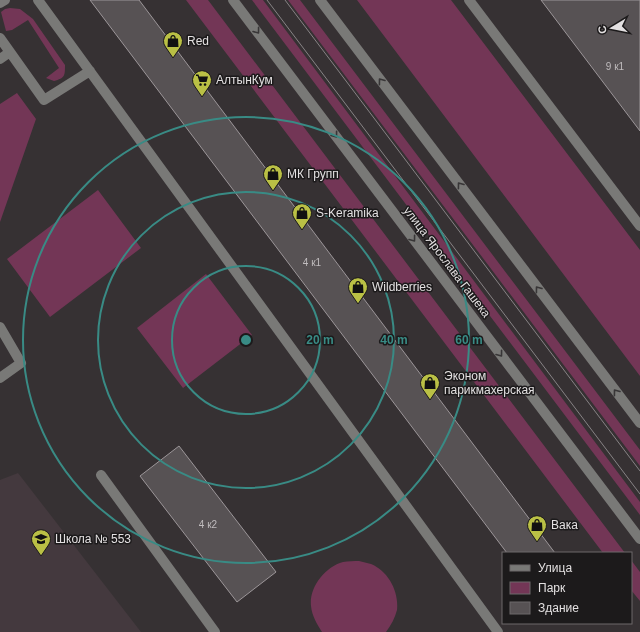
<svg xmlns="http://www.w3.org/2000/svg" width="640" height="632" viewBox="0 0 640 632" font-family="Helvetica,sans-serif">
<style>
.built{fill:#44393e}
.green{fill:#733656}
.building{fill:#575254;stroke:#9c9699}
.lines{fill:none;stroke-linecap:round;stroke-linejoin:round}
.minor{stroke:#797977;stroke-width:10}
.tram{stroke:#878385;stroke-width:1}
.oneway{stroke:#383637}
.ring{fill:none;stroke:#398b85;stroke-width:2}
.labels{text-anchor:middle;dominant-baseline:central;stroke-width:3;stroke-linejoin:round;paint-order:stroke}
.number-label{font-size:10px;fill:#c0bcbe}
.poi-label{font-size:12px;fill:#e3e0e1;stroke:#1c1a1b;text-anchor:start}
.street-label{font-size:12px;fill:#e3e0e1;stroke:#1c1a1b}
.centre{fill:#398b85;stroke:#1c1a1b;stroke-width:2}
.ring-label{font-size:12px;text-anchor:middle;font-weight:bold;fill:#398b85;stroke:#1c1a1b;stroke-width:3;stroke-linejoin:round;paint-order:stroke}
</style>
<rect width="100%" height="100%" fill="#363133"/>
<path class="built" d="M18,473l123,159h-141v-152z"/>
<path class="green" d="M186,0h22l417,553h-22z
M252,0h11l377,502v13z
M288,0h12l340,450v16z
M357,0h94l189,250v126z
M10,8l10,1 13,10 32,46c0,11 0,13 -11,16l-8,-3 13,-10 -31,-48 -16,10 -6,1 -5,-19 4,-3z
M17,93l19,26 -36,103v-118z
M98,190l43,58 -91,69 -43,-58z
M206,274l46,61 -69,53 -46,-60z
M631,560l9,12v29l-9,-11z
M359,561c4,1 8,2 12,3 17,7 28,27 26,46 -2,8 -6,15 -11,22h-64c-5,-8 -10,-16 -11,-26 -2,-19 14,-39 32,-44 5,-1 11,-1 16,-1z"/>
<path class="building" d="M90,0h49l416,553h-48z
M541,0h99v131z
M179,446l97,126 -39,30 -97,-126z"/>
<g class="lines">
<path class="minor" d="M38,0l460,632
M233,0l407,539
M320,0l320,423
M469,0l171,226
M0,3l5,-3
M0,38l44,62 46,-29
M0,59l10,-7
M0,327l21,36 -21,15
M101,475l114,157"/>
<path class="tram" d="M267,0l373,494
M285,0l355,471"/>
</g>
<defs><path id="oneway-chevron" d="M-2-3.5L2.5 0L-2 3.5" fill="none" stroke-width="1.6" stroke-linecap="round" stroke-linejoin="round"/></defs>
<g class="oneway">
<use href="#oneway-chevron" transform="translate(257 31) rotate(53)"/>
<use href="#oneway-chevron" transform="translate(381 81) rotate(-127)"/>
<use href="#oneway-chevron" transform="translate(335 135) rotate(53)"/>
<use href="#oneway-chevron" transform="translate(460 185) rotate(-127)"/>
<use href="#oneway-chevron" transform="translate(413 239) rotate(53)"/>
<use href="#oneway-chevron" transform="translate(538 289) rotate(-127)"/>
<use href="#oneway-chevron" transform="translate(500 354) rotate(53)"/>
<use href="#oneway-chevron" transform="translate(616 392) rotate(-127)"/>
</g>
<g class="ring">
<circle cx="246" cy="340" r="74"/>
<circle cx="246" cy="340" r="148"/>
<circle cx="246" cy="340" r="223"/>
</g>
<defs>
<symbol id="shop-pin" viewBox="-11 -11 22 30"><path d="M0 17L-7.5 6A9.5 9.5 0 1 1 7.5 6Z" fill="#bac045" stroke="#1c1a1b"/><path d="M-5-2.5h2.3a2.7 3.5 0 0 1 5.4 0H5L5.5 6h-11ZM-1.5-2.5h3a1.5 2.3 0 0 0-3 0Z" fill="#111"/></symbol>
<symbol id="supermarket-pin" viewBox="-11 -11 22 30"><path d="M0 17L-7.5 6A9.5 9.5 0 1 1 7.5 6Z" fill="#bac045" stroke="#1c1a1b"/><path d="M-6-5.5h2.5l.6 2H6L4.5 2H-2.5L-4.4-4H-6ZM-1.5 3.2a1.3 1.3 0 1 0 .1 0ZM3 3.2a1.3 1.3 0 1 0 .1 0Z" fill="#111"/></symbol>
<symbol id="school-pin" viewBox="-11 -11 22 30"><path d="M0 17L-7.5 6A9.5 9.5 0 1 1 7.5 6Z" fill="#bac045" stroke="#1c1a1b"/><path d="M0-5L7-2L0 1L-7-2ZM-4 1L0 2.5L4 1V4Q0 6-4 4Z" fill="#111"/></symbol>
</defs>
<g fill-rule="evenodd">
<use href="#shop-pin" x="162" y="30" width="22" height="30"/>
<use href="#supermarket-pin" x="191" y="69" width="22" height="30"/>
<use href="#shop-pin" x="262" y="163" width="22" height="30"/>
<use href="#shop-pin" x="291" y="202" width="22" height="30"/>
<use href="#shop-pin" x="347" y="276" width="22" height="30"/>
<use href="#shop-pin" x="419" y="372" width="22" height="30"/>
<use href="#shop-pin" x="526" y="514" width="22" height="30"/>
<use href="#school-pin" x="30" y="528" width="22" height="30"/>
</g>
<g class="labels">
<g class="number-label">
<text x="615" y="66">9 к1</text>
<text x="312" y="262">4 к1</text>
<text x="208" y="524">4 к2</text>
</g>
<g class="poi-label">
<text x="187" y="41">Red</text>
<text x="216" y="80">АлтынКум</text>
<text x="287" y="174">МК Групп</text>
<text x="316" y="213">S-Keramika</text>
<text x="372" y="287">Wildberries</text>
<text x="444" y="376">Эконом<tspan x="444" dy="14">парикмахерская</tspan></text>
<text x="551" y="525">Вака</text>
<text x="55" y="539">Школа № 553</text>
</g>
<g class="street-label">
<text transform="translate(447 262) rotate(53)">улица Ярослава Гашека</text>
</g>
</g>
<circle cx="246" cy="340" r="6" class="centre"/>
<g class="ring-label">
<text x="320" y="344">20 m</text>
<text x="394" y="344">40 m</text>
<text x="469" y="344">60 m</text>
</g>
<rect x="502" y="552" width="130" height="72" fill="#1c1a1b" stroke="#6c696a"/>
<rect x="510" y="565" width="20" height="6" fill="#797977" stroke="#6c696a"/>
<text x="538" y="572" font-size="12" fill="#e3e0e1">Улица</text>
<rect x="510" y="582" width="20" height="12" fill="#733656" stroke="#6c696a"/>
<text x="538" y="592" font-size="12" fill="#e3e0e1">Парк</text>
<rect x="510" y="602" width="20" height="12" fill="#575254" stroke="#6c696a"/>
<text x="538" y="612" font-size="12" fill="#e3e0e1">Здание</text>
<g transform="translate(612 28) rotate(260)" stroke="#1c1a1b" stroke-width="3" paint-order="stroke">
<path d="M0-3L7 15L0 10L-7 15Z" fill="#e3e0e1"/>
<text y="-6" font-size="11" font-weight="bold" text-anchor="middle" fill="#e3e0e1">С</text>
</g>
</svg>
